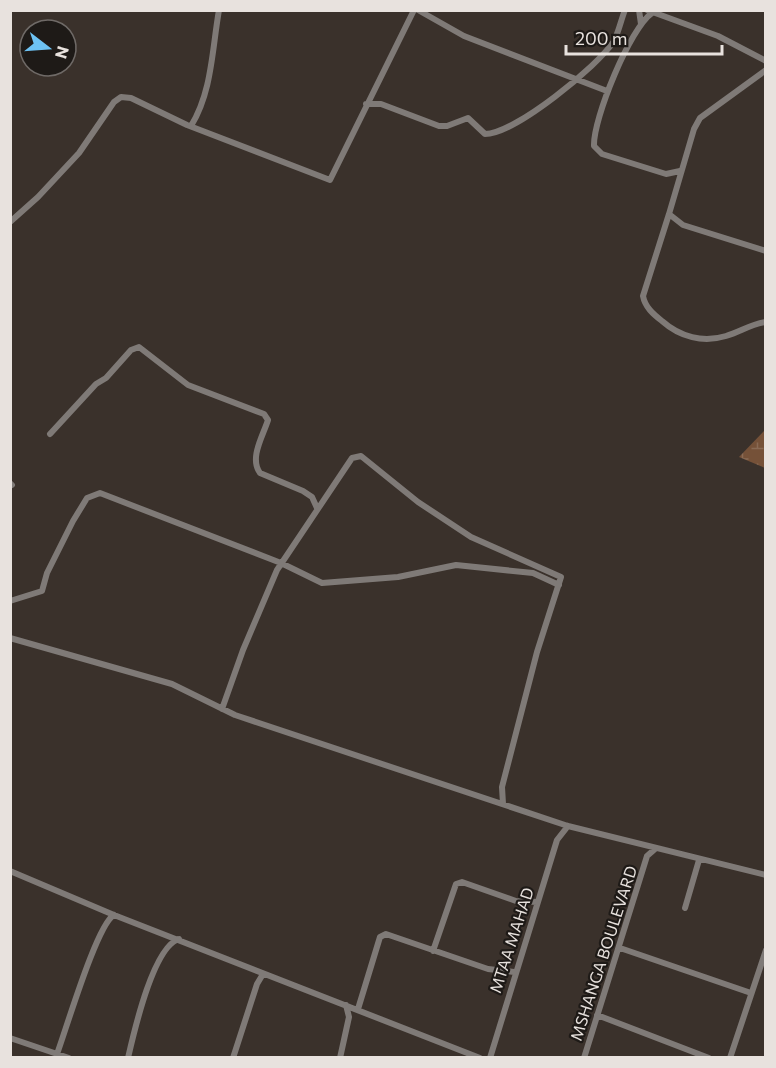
<svg xmlns="http://www.w3.org/2000/svg" width="776" height="1068" font-family="Commissioner,sans-serif">
<defs>
<pattern id="wetland-marsh" width="20" height="14" patternUnits="userSpaceOnUse" patternTransform="scale(1.5)"><rect width="20" height="14" fill="#755138"/><path d="M1 5h8M5 5V1M11 12h8M15 12V8" fill="none" stroke="#896a54"/></pattern>
</defs>
<rect width="100%" height="100%" fill="#3a312b"/>
<path fill="url(#wetland-marsh)" d="M765,430V468L739,457Z"/>
<g fill="none" stroke-linecap="round" stroke-linejoin="round">
<path stroke="#7f7a77" stroke-width="6" d="M418,10L464,36L607,91
M639,10L641,24
M647,10L718,36L766,61
M652,13C630,28 593,119 594,146L602,154L666,174L680,171
M766,70L700,118L694,129L669,214L683,225L766,251
M366,104H381L439,126H447L468,118L485,134C515,134 598,66 614,41C619,31 621,20 625,10
M191,126C212,92 212,50 219,10
M669,214L643,296C645,307 653,314 662,321C680,337 703,343 726,336C740,332 751,324 766,322
M10,222L38,197L79,153L114,102L121,97L131,98L187,125L330,180L414,10
M50,434L96,384L106,378L131,350L139,347L188,385L264,414L268,420C263,436 249,458 260,473L303,491L312,497L317,508
M10,483L12,485
M10,601L42,591L47,573L73,521L87,498L100,493L281,563L322,583L398,577L456,565L533,573L559,585
M10,638L172,684L235,715L568,826L766,875
M222,709L243,650L277,570L352,458L361,456L418,502L471,537L561,577L537,652L502,787L503,804
M10,871L114,915L480,1058
M685,908L699,860
M620,948L751,993
M433,951L456,884L462,882L516,901L537,902
M358,1009L380,937L386,934L488,969L514,972
M597,1015L709,1058
M10,1038L69,1058
M57,1054C66,1030 97,924 114,915
M128,1058C134,1032 153,947 179,939
M233,1058L257,984L263,974
M340,1058L349,1017L346,1005
M490,1058L557,840L568,826
M584,1058L647,856L655,849
M730,1058L766,950"/>
</g>
<g text-anchor="middle" dominant-baseline="central" stroke-width="4.5" stroke-linejoin="round" paint-order="stroke">
<g font-size="16" fill="#e8e2de" stroke="#1e1a17">
<text transform="translate(511 940) rotate(-72)">MTAA MAHAD</text>
<text transform="translate(603 953) rotate(-72)">MSHANGA BOULEVARD</text>
</g>
</g>
<rect width="776" height="1068" fill="none" stroke="#e8e2de" stroke-width="24"/>
<g transform="translate(48 48) rotate(107)"><circle r="28" fill="#1e1a17" stroke="#6f6a67" stroke-width="1.5"/>
<path d="M0-4.5L10 22L0 15L-10 22Z" fill="#6dc2f3"/>
<text y="-9" font-size="16" font-weight="bold" text-anchor="middle" fill="#e8e2de">N</text>
</g>
<path d="M566 45v9h156v-9" fill="none" stroke="#e8e2de" stroke-width="3"/>
<text x="575" y="45" font-size="18" fill="#e8e2de" stroke="#1e1a17" stroke-width="4.5" paint-order="stroke">200 m</text>
</svg>
